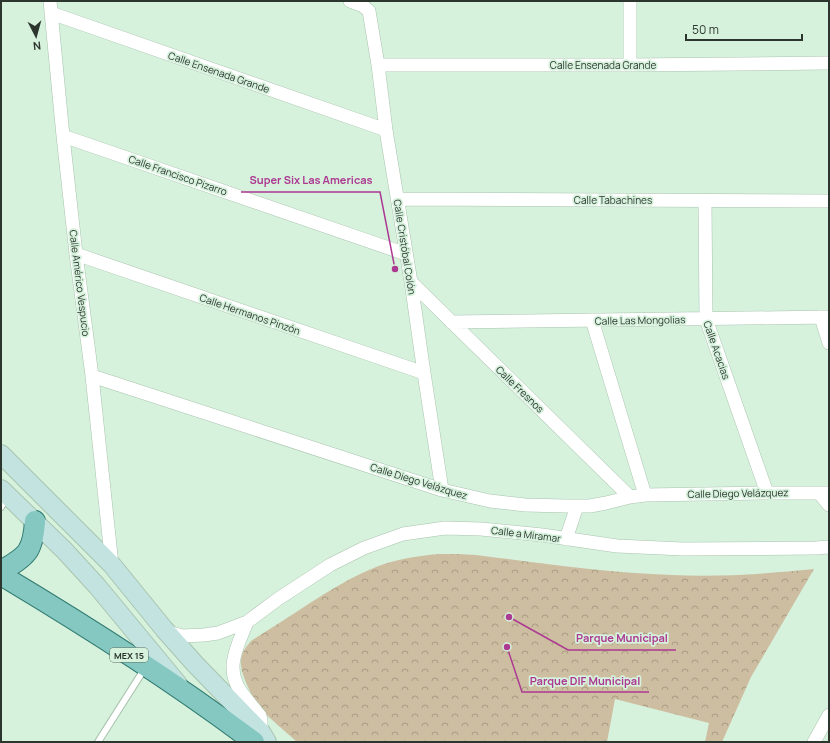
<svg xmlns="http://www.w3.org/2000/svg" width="830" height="743" font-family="Manrope,sans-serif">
<defs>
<pattern id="park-crowns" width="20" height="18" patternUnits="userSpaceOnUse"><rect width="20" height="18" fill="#cebea1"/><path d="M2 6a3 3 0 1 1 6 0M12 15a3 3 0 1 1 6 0" fill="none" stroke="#a79b84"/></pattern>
</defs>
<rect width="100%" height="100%" fill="#d6f1dc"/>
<path fill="url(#park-crowns)" d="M440,554H458L476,555C541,563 606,573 672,575C719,577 767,574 814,569L751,677L722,742H705L709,723L615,699L607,742H297C284,730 270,719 258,706C253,700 251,693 248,687C240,668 236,657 251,641C271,628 291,616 310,603C329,591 348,579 369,570C391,560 415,556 440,554Z"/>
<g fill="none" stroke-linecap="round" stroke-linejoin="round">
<defs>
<path id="lane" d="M1,507L7,496
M98,742L145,668"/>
<path id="street" d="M50,1L63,136L76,254L92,376L112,565
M350,1L363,6L369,11L378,65L386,130L411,282L424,373L442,490
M630,1V65
M51,13L386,130
M378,65H630L829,63
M63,136L406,254
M398,199L829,201
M705,201L706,319L767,493
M76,254L424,373
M411,282L630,497
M821,317L829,343
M592,320L645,495
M451,322L829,317
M92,376L442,490L490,501L525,505L565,506H590L606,503L630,497L645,495L767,493H829
M819,493L829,505
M566,539L577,506
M247,622C238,646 224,667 241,692C247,700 254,708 260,716L261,720V732
M166,630L172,633L182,636L204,635L218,633L247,622L278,599L330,565L364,548L403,534L445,528L481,529L542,535L617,546L683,549L816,548L829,547
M814,742L829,715"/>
<path id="secondary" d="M1,454L112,565L164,629L195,664L261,732L267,742
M1,489L64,550L97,586L178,684"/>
<path id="primary" d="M1,571C27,556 33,552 35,521
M1,575C88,627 173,681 254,742"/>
</defs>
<use href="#lane" stroke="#aac4af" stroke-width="8"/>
<use href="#street" stroke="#aac4af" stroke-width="14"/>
<use href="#secondary" stroke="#aac4af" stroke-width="20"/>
<use href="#primary" stroke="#317c72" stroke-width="22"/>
<use href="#lane" stroke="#fff" stroke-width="6"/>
<use href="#street" stroke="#fff" stroke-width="13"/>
<use href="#secondary" stroke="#c2e3e0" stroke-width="18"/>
<use href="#primary" stroke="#85c7c1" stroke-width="20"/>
</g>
<g text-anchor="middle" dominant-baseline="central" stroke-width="3.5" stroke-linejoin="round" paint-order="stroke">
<rect fill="#d6f1dc" stroke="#5f6e62" stroke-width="1" x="110" y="648" width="38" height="14" rx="3"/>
<g font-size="9" font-weight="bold" fill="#2c362e">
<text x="129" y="655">MEX 15</text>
</g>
<g font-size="10" fill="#2c362e" stroke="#d6f1dc">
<text x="603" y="65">Calle Ensenada Grande</text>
<text transform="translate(219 72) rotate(19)">Calle Ensenada Grande</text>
<text transform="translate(178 175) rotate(19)">Calle Francisco Pizarro</text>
<text x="613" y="200">Calle Tabachines</text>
<text transform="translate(405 247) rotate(81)">Calle Cristóbal Colón</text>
<text transform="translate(80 283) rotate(83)">Calle Américo Vespucio</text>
<text transform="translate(250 314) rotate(19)">Calle Hermanos Pinzón</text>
<text transform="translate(640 320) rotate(-1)">Calle Las Mongolias</text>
<text transform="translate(717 350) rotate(71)">Calle Acacias</text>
<text transform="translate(520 389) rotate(44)">Calle Fresnos</text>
<text transform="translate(419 481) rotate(17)">Calle Diego Velázquez</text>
<text transform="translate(738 493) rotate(-1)">Calle Diego Velázquez</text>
<text transform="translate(526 534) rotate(7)">Calle a Miramar</text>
</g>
</g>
<path fill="none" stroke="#ac3992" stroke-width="1.5" d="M395 269L380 192H241M509 617L568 650H676M507 647L522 692H649"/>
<g fill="#ac3992" stroke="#d6f1dc" stroke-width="1.5">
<circle cx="395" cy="269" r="4"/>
<circle cx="509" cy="617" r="4"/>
<circle cx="507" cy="647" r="4"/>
</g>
<g font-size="11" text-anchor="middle" font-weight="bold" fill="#ac3992" stroke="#d6f1dc" stroke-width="3.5" stroke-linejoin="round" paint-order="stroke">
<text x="311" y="184">Super Six Las Americas</text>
<text x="622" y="642">Parque Municipal</text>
<text x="585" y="685">Parque DIF Municipal</text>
</g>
<rect width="830" height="743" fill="none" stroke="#2c362e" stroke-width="4"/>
<g transform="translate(36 36) rotate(174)" stroke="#d6f1dc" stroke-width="3" paint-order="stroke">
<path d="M0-3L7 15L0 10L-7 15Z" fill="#2c362e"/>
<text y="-6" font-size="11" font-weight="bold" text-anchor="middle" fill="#2c362e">N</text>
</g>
<path d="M686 34v6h116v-6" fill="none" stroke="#2c362e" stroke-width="2"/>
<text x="692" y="34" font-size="12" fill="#2c362e" stroke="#d6f1dc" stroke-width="3" paint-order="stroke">50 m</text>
</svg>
